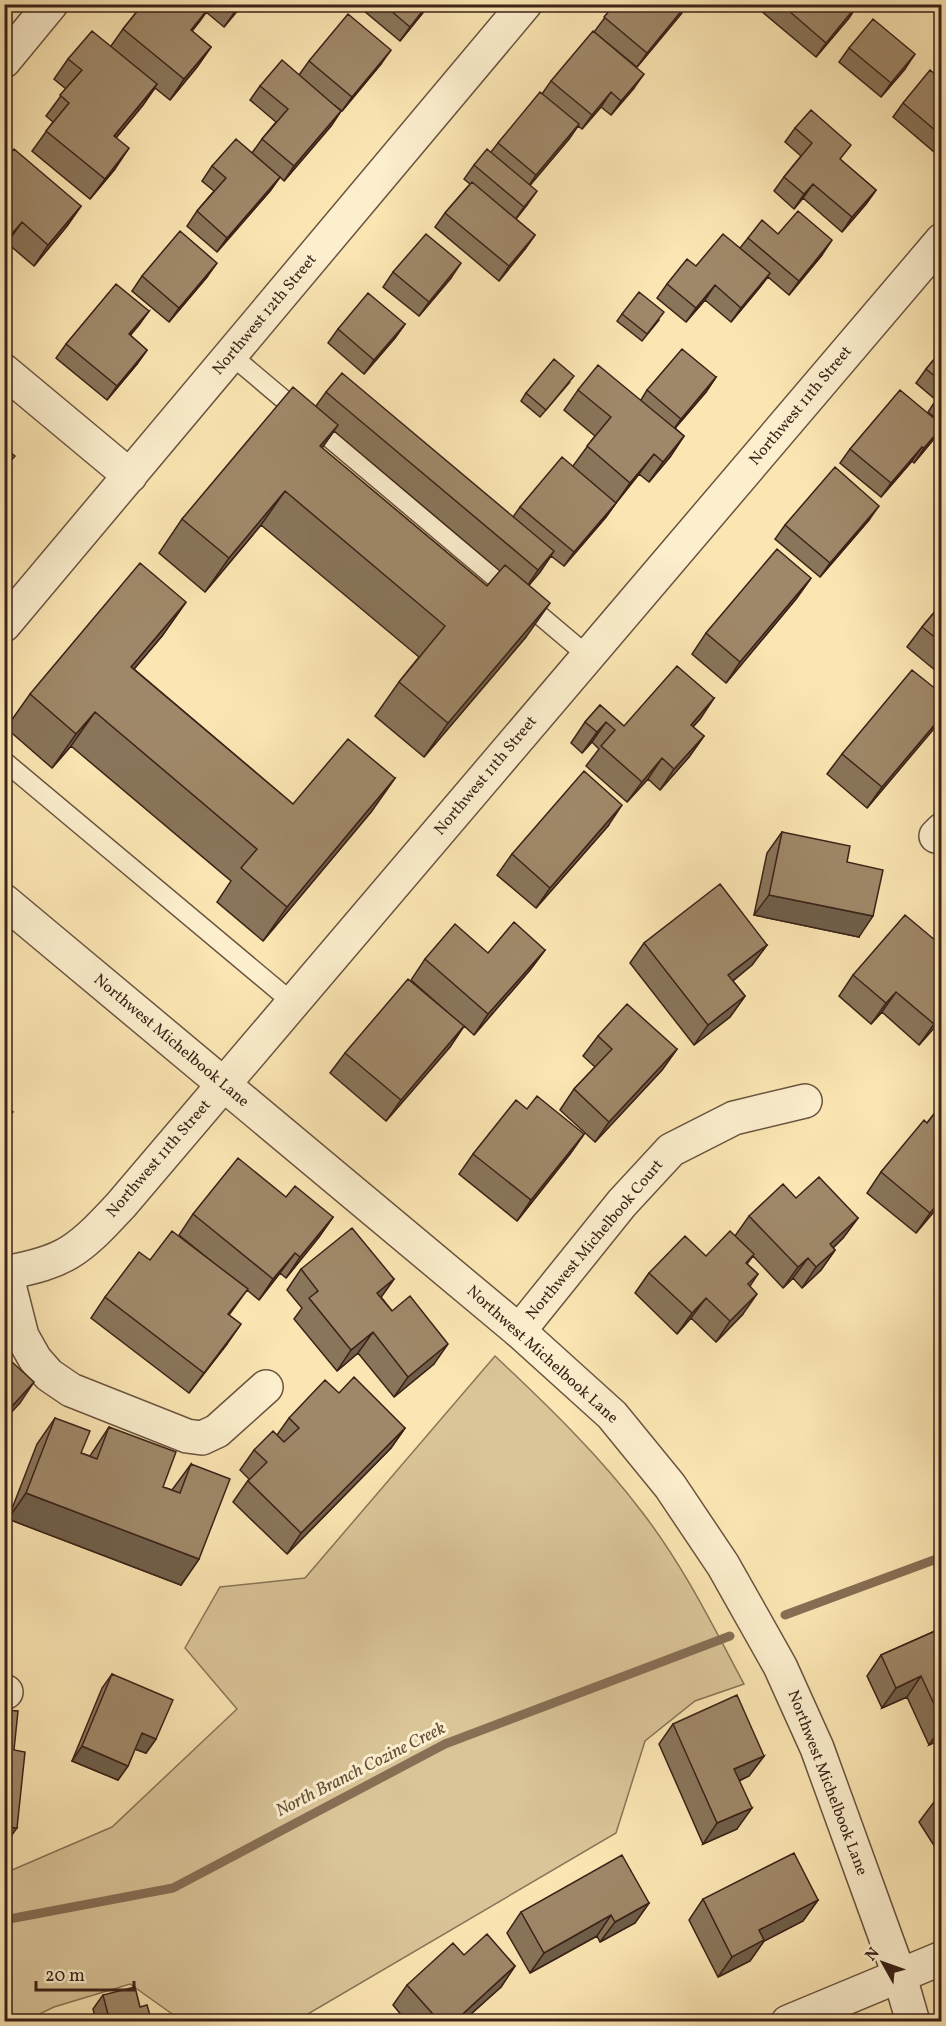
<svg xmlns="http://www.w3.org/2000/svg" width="946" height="2026" font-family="Vollkorn,serif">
<rect width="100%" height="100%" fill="#fbe6b3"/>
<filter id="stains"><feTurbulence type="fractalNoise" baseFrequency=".00333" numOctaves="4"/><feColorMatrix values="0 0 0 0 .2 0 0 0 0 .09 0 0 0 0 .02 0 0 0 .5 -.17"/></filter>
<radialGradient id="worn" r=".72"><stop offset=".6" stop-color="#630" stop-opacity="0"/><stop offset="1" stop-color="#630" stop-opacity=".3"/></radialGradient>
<path fill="#dac599" stroke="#8a7458" stroke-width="1.5" d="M495,1356C547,1405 599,1455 642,1512C683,1565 713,1626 744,1684L695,1701L645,1741L616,1833L296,2021H182L130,1984L54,2007L25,2021L5,2022V1873L112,1827L237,1709L185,1648L220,1587L305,1578Z"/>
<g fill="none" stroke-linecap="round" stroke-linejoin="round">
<path stroke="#876f55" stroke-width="9" d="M785,1615L942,1557
M4,1920L173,1888L445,1744L730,1636"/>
<defs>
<path id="service" d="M231,355L588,656
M4,761L293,1003"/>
<path id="minor" d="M4,61L51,4
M4,371L130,476
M4,625L525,4
M936,836L942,830
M4,1273C67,1262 79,1250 121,1205L942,240
M6,1273L22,1336L35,1359L49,1375L71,1390L187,1436L202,1438L217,1431L266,1387
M519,1331L622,1203L671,1150L734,1118L805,1101
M4,1692H6
M788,2022L942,1958"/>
<path id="tertiary" d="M4,901L519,1331L612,1415L670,1486L723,1565L780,1666L817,1748L900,1977L913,2022"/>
</defs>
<use href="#service" stroke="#6b533f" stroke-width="21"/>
<use href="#minor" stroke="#6b533f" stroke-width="36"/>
<use href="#tertiary" stroke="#6b533f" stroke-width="36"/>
<use href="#service" stroke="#fcefce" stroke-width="18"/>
<use href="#minor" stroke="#fcefce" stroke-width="33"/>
<use href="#tertiary" stroke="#fcefce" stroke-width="33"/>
</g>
<path fill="#89755a" stroke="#3b2218" stroke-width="1.5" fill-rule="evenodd" d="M143,4H243L224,27L206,12L192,31L211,47L197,67L170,100L155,88L143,105L116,138L115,169L90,199L32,151L53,122L46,116L66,89L54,79L68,59L111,46L123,29Z
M367,4H430L400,41L363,10Z
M615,4H688L681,14L637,67L594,32Z
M755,4H858L849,18L816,57L754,5Z
M849,48L905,69L881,97L839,62Z
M309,61L381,64L342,111L334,105L341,111L331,126L284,181L280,177L270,191L217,252L187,226L197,211L214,191L202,181L212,166L252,153L262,139L276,122L250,100L260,86L299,75Z
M942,80V156L940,157L893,117L903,103Z
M551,81L634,88L611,115L601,107L582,129L578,126L569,139L530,185L527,205L516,219L535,235L525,249L499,281L435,227L445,213L470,184L464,179L474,165L491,152L498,143L542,94Z
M795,128L841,160L876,190L866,204L842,232L803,198L794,209L774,191L784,177L801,156L785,142Z
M4,160L81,206L67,226L34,266L7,243L4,246Z
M778,234L822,255L789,295L768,277L760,287L731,322L705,300L686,322L657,298L667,284L696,266L740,248L748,238Z
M393,272L451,278L419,316L383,287Z
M142,276L207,277L169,322L132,291Z
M149,311L130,335L147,350L137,364L107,400L56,358L66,344Z
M622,314L659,320L642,341L617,321Z
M405,324L395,338L364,374L328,343L338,329Z
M942,350V423L928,412L936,400L916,383L926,369Z
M716,377L706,392L675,428L684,436L670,457L649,482L639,474L616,503L606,517L564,566L551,556L540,572L529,585L526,637L424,757L375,716L399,682L419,657L261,525L205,592L159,553L182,519L316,406L326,392L513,517L520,507L573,466L595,436L564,410L578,390L641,400L647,390ZM334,431L500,571L487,586L322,448Z
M569,383L540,417L521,401L526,393Z
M933,440L914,463L912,461L881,497L840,463L850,449Z
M869,520L820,577L775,539L785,525Z
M811,578L796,599L726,683L692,654L706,633Z
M186,602L162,636L134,669L293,804L395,778L371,812L263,941L217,902L231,881L71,746L52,768L6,728L30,694Z
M942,603V676L907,647L922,627Z
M942,694V718L867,808L827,774L842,754Z
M714,698L700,719L693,727L704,736L689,757L660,790L648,779L627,802L586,766L599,749L592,742L582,753L571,743L585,722L600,705L624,726Z
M608,826L536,908L497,875L512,854Z
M782,832L847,862L859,937L754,915L767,853Z
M644,943L767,945L752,965L733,981L745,996L730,1017L694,1045L630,963Z
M942,946V1019L919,1045L882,1012L871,1024L839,996L853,975Z
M545,950L530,970L474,1035L464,1026L450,1047L386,1121L330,1073L345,1053L446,1011L411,980L425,959L488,953Z
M598,1036L677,1049L662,1070L595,1142L560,1110L574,1089L595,1067L583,1056Z
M941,1105L942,1202L916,1233L867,1193L881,1172L927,1123Z
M527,1109L584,1134L570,1154L517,1221L459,1174L473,1154Z
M286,1197L333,1217L319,1237L286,1278L280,1273L259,1300L247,1290L229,1315L227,1344L189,1393L91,1318L105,1297L150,1260L211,1261L179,1235L193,1214Z
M796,1198L858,1218L843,1238L833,1248L835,1250L821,1270L802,1288L793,1278L783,1288L753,1256L747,1264L758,1274L750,1286L743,1314L716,1342L691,1318L677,1334L635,1293L649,1273L706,1256L735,1236L749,1216Z
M301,1269L394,1279L381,1297L434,1364L394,1397L358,1353L337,1371L294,1319L302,1308L287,1290Z
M339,1393L405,1428L391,1448L287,1554L233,1502L249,1479L240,1470L254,1450L277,1435L289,1418Z
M55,1418L81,1453L90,1456L109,1427L163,1487L172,1490L191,1464L199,1559L181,1585L8,1519L37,1444Z
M942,1628V1739L929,1745L907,1697L882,1708L867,1676L881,1655Z
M112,1674L156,1739L146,1753L135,1749L128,1766L118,1780L72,1761L102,1688Z
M673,1724L764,1756L749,1776L739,1781L737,1829L703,1844L659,1744Z
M942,1797V1858L919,1822L934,1802Z
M703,1899L818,1900L803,1921L764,1941L750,1961L718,1977L689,1920Z
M649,1903L635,1923L600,1942L597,1936L530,1973L507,1933L521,1912Z
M464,1955L515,1966L501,1987L462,2022H407L393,2005L407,1985Z
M103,1995L152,2022H96L93,2009Z"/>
<path fill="#6f5f4a" stroke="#3b2218" stroke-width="1.5" d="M212,4L200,21L176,51L191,30Z
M241,4H243L224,27L234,13Z
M428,4H430L400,41L410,27Z
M687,4L681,14L637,67L647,53Z
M858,4L849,18L816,57L826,43Z
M211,47L197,67L170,100L184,79Z
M391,50L381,64L342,111L352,97Z
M915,54L905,69L881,97L891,83Z
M644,74L634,88L611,115L621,101Z
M157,84L143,105L100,157L114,136Z
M611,92L601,107L582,129L592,115Z
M341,111L331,126L284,181L294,166Z
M579,124L569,139L526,190L536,175Z
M129,148L115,169L90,199L105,179Z
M280,177L270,191L217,252L227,238Z
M813,184L803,198L794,209L804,194Z
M876,190L866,204L842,232L852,217Z
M537,191L527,205L514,221L524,207Z
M81,206L67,226L34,266L48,245Z
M22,222L7,243L4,246V243Z
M535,235L525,249L499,281L509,266Z
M832,240L822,255L789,295L799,281Z
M217,263L207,277L169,322L179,308Z
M461,263L451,278L419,316L429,302Z
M770,273L760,287L731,322L741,308Z
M715,285L705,300L686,322L696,308Z
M149,311L139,325L119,349L129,334Z
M405,324L395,338L364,374L374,360Z
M147,350L137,364L107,400L117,386Z
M716,377L706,392L671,433L681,419Z
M338,425L314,459L320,446Z
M942,427L933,440L914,463L924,448Z
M684,436L670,457L649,482L663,462Z
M922,447L912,461L881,497L891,483Z
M654,454L639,474L616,503L630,483Z
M285,491L261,525L205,592L229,558Z
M616,503L606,517L564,566L574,552Z
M879,506L869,520L820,577L830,563Z
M554,551L540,572L524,591L538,570Z
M811,578L796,599L726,683L740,662Z
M186,602L162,636L107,701L131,667Z
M550,603L526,637L424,757L448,723Z
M714,698L700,719L676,745L691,725Z
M95,712L71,746L52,768L76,734Z
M942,716V718L938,724L867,808L882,787Z
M606,722L592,742L582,753L597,732Z
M704,736L689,757L660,790L674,769Z
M662,758L648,779L627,802L642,782Z
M395,778L371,812L263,941L287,907Z
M622,805L608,826L536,908L550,888Z
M769,895L873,916L859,937L754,915Z
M767,945L752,965L714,996L728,975Z
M545,950L530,970L474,1035L488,1014Z
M896,992L882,1012L871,1024L886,1003Z
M745,996L730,1017L694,1045L708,1025Z
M942,1015V1019L919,1045L934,1024Z
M464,1026L450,1047L386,1121L401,1100Z
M677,1049L662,1070L595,1142L609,1122Z
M584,1134L570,1154L517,1221L531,1200Z
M942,1199V1202L916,1233L930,1213Z
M333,1217L319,1237L286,1278L300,1257Z
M858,1218L843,1238L815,1265L830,1244Z
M835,1250L821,1270L802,1288L816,1267Z
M295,1253L280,1273L259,1300L273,1279Z
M808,1258L793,1278L783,1288L798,1267Z
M394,1279L379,1300L377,1293Z
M757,1294L743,1314L716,1342L730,1321Z
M706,1298L691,1318L677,1334L692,1313Z
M241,1324L227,1344L189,1393L204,1373Z
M373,1332L358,1353L337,1371L351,1350Z
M448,1344L434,1364L394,1397L408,1377Z
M34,1382L20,1403L4,1420V1415Z
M405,1428L391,1448L287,1554L301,1533Z
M26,1493L199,1559L181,1585L8,1519Z
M921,1676L907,1697L882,1708L896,1688Z
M942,1726V1739L929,1745Z
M142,1733L156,1739L146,1753L132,1748Z
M82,1746L128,1766L118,1780L72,1761Z
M764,1756L749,1776L720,1789L734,1769Z
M752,1808L737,1829L703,1844L717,1823Z
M4,1827L17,1828L4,1846Z
M818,1900L803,1921L764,1941L750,1961L718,1977L732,1957L759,1930Z
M649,1903L635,1923L600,1942L615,1922Z
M611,1915L597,1936L530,1973L544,1953Z
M515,1966L501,1987L462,2022H454Z"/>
<path fill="#9f8869" stroke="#3b2218" stroke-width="1.5" d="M143,4H212L191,30L211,47L184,79L123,29Z
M224,4H241L234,13Z
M383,4H428L410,27Z
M615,4H687L647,53L604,17Z
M781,4H858L826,43Z
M348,14L391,50L352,97L309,61Z
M873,19L915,54L891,83L849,48Z
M92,31L157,84L114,136L129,148L105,179L46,131L69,103L60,95L82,70L68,59Z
M593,31L644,74L621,101L611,92L592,115L551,81Z
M282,60L341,111L294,166L262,139L288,109L260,86Z
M930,70L942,80V136L903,103Z
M540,92L579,124L536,175L498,143Z
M811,110L851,145L840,159L876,190L852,217L813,184L804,194L784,177L812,143L795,128Z
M236,139L280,177L227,238L197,211L226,178L212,166Z
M14,149L81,206L48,245L22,222L4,243V160Z
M487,149L537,191L524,207L474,165Z
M472,182L535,235L509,266L445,213Z
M798,211L832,240L799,281L748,238L762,220L778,234Z
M180,231L217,263L179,308L142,276Z
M426,234L461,263L429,302L393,272Z
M723,234L770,273L741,308L715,285L696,308L667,284L687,259L696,266Z
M116,284L149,311L129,334L147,350L117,386L66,344Z
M639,292L664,312L647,334L622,314Z
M368,293L405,324L374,360L338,329Z
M682,349L716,377L681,419L647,390Z
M942,350V382L926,369Z
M554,359L574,376L546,410L526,393Z
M598,365L684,436L663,462L654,454L630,483L587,446L611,417L578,390Z
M342,373L554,551L538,570L326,392Z
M293,387L338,425L320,446L487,586L505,565L550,603L448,723L399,682L445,626L285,491L229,558L182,519Z
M900,390L942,425V427L924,448L922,447L891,483L850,449Z
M4,447L15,456L4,468Z
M562,457L616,503L574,552L520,507Z
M835,467L879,506L830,563L785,525Z
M777,549L811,578L740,662L706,633Z
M140,563L186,602L131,667L293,804L348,739L395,778L287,907L241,868L257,849L95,712L76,734L30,694Z
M942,603V643L922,627Z
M677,666L714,698L691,725L704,736L674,769L662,758L642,782L601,746L615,730L606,722L597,732L585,722L600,705L624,726Z
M912,670L942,694V716L882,787L842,754Z
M584,771L622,805L550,888L512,854Z
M782,832L850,846L847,862L883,870L873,916L769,895Z
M720,884L767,945L728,975L745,996L708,1025L644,943Z
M905,915L942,946V1015L934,1024L896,992L886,1003L853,975Z
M514,922L545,950L488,1014L425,959L455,924L488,953Z
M408,979L464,1026L401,1100L345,1053Z
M627,1004L677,1049L609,1122L574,1089L612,1049L598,1036Z
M537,1096L584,1134L531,1200L473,1154L516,1100L527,1109Z
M4,1105L13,1112L4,1124Z
M941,1105L942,1199L930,1213L881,1172L924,1120L927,1123Z
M238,1158L286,1197L295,1186L333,1217L300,1257L295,1253L273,1279L193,1214Z
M819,1177L858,1218L830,1244L835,1250L816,1267L808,1258L798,1267L749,1216L783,1184L796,1198Z
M352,1228L394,1279L377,1293L392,1311L410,1296L448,1344L408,1377L373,1332L351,1350L309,1298L318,1291L301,1269Z
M172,1231L248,1289L228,1314L241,1324L204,1373L105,1297L139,1252L150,1260Z
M730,1231L754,1254L746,1263L758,1274L748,1284L757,1294L730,1321L706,1298L692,1313L649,1273L685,1236L706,1256Z
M12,1362L34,1382L4,1415V1371Z
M354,1377L405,1428L301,1533L248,1481L267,1462L254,1450L273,1431L284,1442L299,1428L289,1418L325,1380L339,1393Z
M55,1418L90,1431L81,1453L97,1459L109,1427L176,1452L163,1487L180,1493L191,1464L230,1479L199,1559L26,1493Z
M942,1628V1721L921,1676L896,1688L881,1655Z
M112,1674L173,1700L156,1739L142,1733L128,1766L82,1746Z
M737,1695L764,1756L734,1769L752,1808L717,1823L673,1724Z
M4,1710L18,1711L14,1750L25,1752L17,1828L4,1827Z
M942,1797V1814L934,1802Z
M794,1853L818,1900L759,1930L764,1940L732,1957L703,1899Z
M622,1855L649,1903L615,1922L611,1915L544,1953L521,1912Z
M487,1934L515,1966L454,2022H440L407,1985L453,1943L464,1955Z
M135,1987L140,2007L147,2005L152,2022H110L103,1995Z"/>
<g text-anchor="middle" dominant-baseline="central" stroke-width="6" stroke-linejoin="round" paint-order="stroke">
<g font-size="16" fill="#3b2218" stroke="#fcefce">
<text transform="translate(265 315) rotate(-50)">Northwest 12th Street</text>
<text transform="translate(801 406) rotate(-50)">Northwest 11th Street</text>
<text transform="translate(486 776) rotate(-50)">Northwest 11th Street</text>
<text transform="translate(171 1041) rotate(40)">Northwest Michelbook Lane</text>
<text transform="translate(159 1159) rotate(-49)">Northwest 11th Street</text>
<text transform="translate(595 1240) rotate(-50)">Northwest Michelbook Court</text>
<text transform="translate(542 1355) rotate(42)">Northwest Michelbook Lane</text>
<text transform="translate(827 1783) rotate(69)">Northwest Michelbook Lane</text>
</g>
<g font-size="18" font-style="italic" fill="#674f3c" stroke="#fcefce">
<text transform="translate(361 1770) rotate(-27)">North Branch Cozine Creek</text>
</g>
</g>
<rect width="946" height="2026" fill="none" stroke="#fbe6b3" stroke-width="24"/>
<rect x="6" y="6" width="934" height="2014" fill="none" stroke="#3b2218" stroke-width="3"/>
<rect x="12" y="12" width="922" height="2002" fill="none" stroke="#3b2218" stroke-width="1.5"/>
<g transform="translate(883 1963) rotate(310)" stroke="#fcefce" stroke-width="4.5" paint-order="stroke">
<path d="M0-4.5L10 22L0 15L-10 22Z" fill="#3b2218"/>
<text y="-9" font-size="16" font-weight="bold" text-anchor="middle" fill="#3b2218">N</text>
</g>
<path d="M36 1981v9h98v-9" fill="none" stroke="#3b2218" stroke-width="3"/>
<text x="45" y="1981" font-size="18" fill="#3b2218" stroke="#fcefce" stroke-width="4.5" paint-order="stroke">20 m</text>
<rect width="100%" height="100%" filter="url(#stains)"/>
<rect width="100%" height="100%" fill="url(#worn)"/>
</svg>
